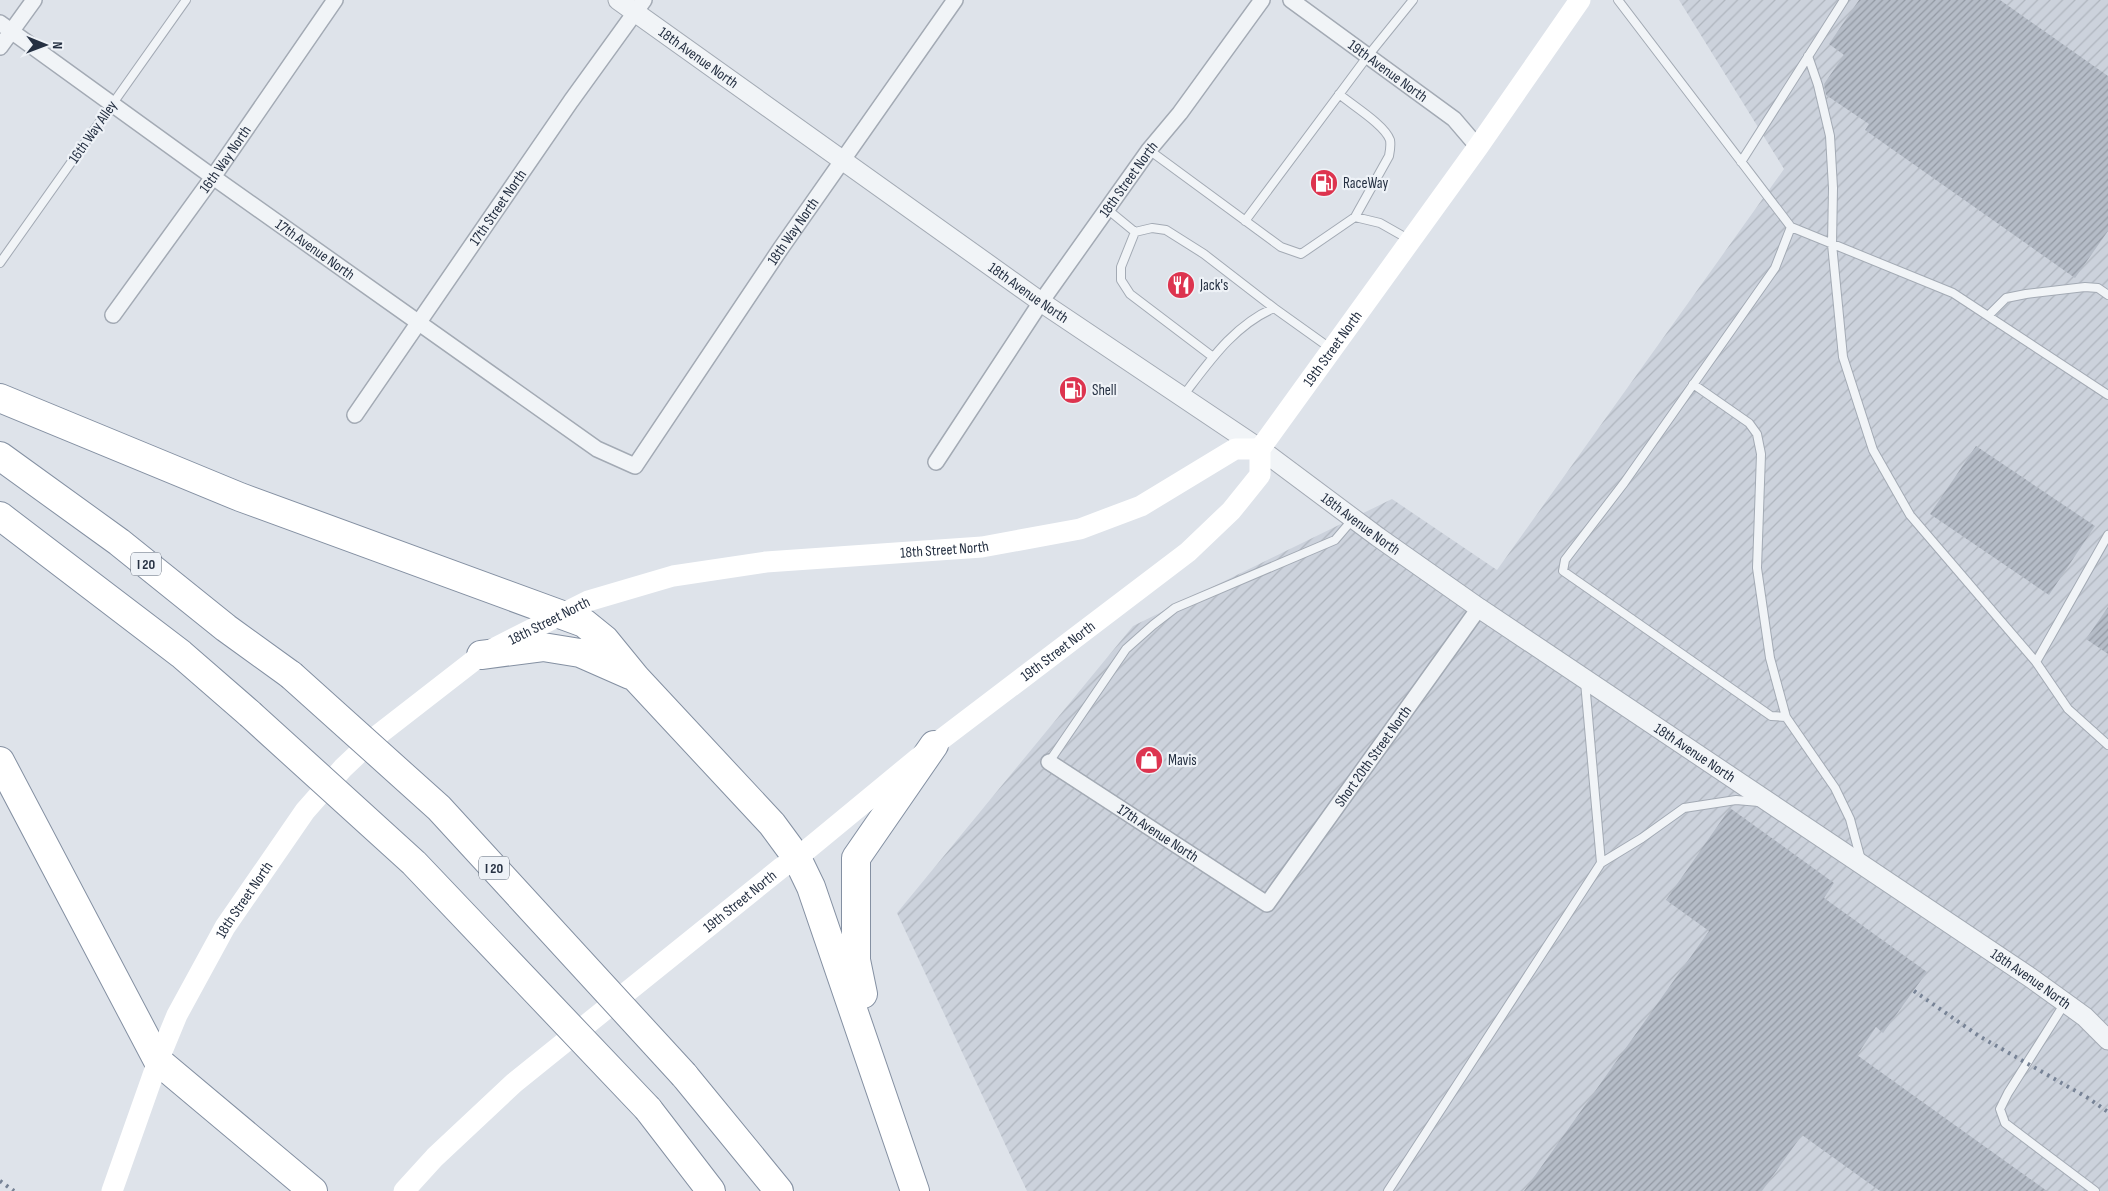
<svg xmlns="http://www.w3.org/2000/svg" width="2108" height="1191" font-family="'Sofia Sans Condensed',sans-serif">
<defs>
<pattern id="industrial-furrows" width="10" height="10" patternUnits="userSpaceOnUse" patternTransform="scale(1.25)"><rect width="10" height="10" fill="#ccd2dc"/><path d="M-1 1l2-2M0 10L10 0M9 11l2-2" fill="none" stroke="#afb5be"/></pattern>
<pattern id="building-hatch" width="6" height="6" patternUnits="userSpaceOnUse" patternTransform="scale(1.25)"><rect width="6" height="6" fill="#b5bcc7"/><path d="M-1 1l2-2M0 6l6-6M5 7l2-2" fill="none" stroke="#9399a3"/></pattern>
</defs>
<rect width="100%" height="100%" fill="#dee3ea"/>
<path fill="url(#industrial-furrows)" d="M1679,0H2108V1191H1027L897,913L1133,626L1392,499L1497,570L1784,169Z"/>
<path fill="url(#building-hatch)" d="M1859,0H2000L2108,76V231L2075,278L1865,130L1869,124L1826,95L1824,84L1844,55L1829,44Z
M1976,446L2095,526L2049,595L1930,514Z
M2108,607V654L2086,639Z
M1730,808L1834,883L1824,898L1927,972L1883,1033L1876,1027L1857,1055L2047,1191H1880L1802,1135L1762,1191H1524L1709,931L1666,900Z"/>
<g fill="none" stroke-linecap="round" stroke-linejoin="round">
<defs>
<path id="service" d="M1618,0L1791,227L1953,293L2108,395
M1808,56L1818,85L1830,136L1833,188L1832,244L1843,357L1873,450L1910,515L2036,662L2108,535
M1339,94C1352,105 1385,125 1390,140C1391,146 1390,151 1389,156L1355,217
M1149,150L1281,247L1301,254L1355,217L1380,223L1410,240
M1741,162L1844,0
M1107,209L1135,232
M1245,221L1367,57L1413,0
M0,263L186,0
M1988,316L2006,298L2026,294L2085,287L2098,288L2108,295
M1213,357L1130,294L1121,280V267L1135,232L1152,228L1166,230L1204,254L1274,308
M1693,384L1749,423L1757,434L1761,454L1757,568L1770,658L1786,717L1835,788L1850,819L1861,860
M1183,396C1209,362 1234,325 1274,308L1330,348
M2036,662L2068,709L2108,745
M1786,717L1771,716L1563,571L1565,560L1624,483L1775,268L1791,227
M1049,762L1126,649L1153,625L1175,608L1335,540L1353,519
M1601,863L1642,838L1684,808L1736,800L1759,802
M2065,1003L2008,1093L2000,1109L2005,1123L2095,1191
M1388,1191L1601,863L1585,682"/>
<g id="minor">
<path id="s1" d="M1291,0L1454,119L1478,147"/>
<path id="s2" d="M0,23L213,177L597,449L635,466L781,248L955,0"/>
<path d="M0,47L34,0"/>
<path id="s3" d="M113,315L213,177L335,0"/>
<path id="s4" d="M355,415L571,101L644,0"/>
<path id="s5" d="M936,462L1041,302L1149,150L1180,113L1262,0"/>
<path id="s6" d="M1049,762L1267,904L1479,608"/>
</g>
<g id="tertiary">
<path id="s7" d="M618,0L1041,302L1260,449L1378,537L1479,608L2031,978L2085,1017L2108,1040"/>
</g>
<path id="motorway" d="M0,398L240,497L584,623L605,640L636,678L772,824L797,858L811,887L915,1191
M0,456L119,542L226,628L291,675
M0,516L181,654L250,714
M481,655L543,647L580,653L630,675
M0,761L158,1061L313,1191
M863,994L856,960V858L934,745
M684,1075L779,1191
M648,1109L711,1191"/>
</defs>
<use href="#service" stroke="#a3aab4" stroke-width="10"/>
<use href="#minor" stroke="#a3aab4" stroke-width="18"/>
<use href="#tertiary" stroke="#a3aab4" stroke-width="21"/>
<use href="#motorway" stroke="#8490a2" stroke-width="30"/>
<use href="#service" stroke="#f1f4f7" stroke-width="8"/>
<use href="#minor" stroke="#f1f4f7" stroke-width="15"/>
<use href="#tertiary" stroke="#f1f4f7" stroke-width="19"/>
<g stroke="#fff" stroke-width="21">
<path id="s8" d="M112,1191L158,1061L177,1015L225,927L305,811L343,768L378,735L481,655L588,601L673,576L766,562L982,547L1080,529L1141,506L1235,449H1260"/>
<path id="s9" d="M404,1191L435,1157L514,1083L781,868L797,858L934,745L1188,552L1231,511L1260,475V449L1478,147L1580,0"/>
</g>
<use href="#motorway" stroke="#fff" stroke-width="28"/>
<path stroke="#768295" stroke-width="4" stroke-dasharray="2.5 5" stroke-linecap="butt" d="M1914,991L1979,1036L2088,1098L2108,1112
M0,1181L14,1191"/>
<defs>
<path id="motorway-bridge" d="M291,675L439,808L684,1075
M250,714L414,863L648,1109"/>
</defs>
<use href="#motorway-bridge" stroke="#8490a2" stroke-width="30" stroke-linecap="butt"/>
<use href="#motorway-bridge" stroke="#fff" stroke-width="28"/>
</g>
<defs>
<symbol id="fuel-disc" viewBox="-11 -11 22 22"><circle r="9.5" fill="#dd344f" stroke="#eef2f7"/><path d="M-5.5-6h7V0h2V4h1.3V-2.5L3-4.5l.8-.8L6-3V5H2.5V1h-1V6h-7ZM-4.2-4.7v3.2H.2V-4.7Z" fill="#fff"/></symbol>
<symbol id="restaurant-disc" viewBox="-11 -11 22 22"><circle r="9.5" fill="#dd344f" stroke="#eef2f7"/><path d="M-5-6h1v4h1v-4h1v4h1v-4h1v5L-1.5 .5V6h-2V.5L-5-1ZM5-6V6H3V1.5H1.5Q1.5-4 5-6Z" fill="#fff"/></symbol>
<symbol id="shop-disc" viewBox="-11 -11 22 22"><circle r="9.5" fill="#dd344f" stroke="#eef2f7"/><path d="M-5-2.5h2.3a2.7 3.5 0 0 1 5.4 0H5L5.5 6h-11ZM-1.5-2.5h3a1.5 2.3 0 0 0-3 0Z" fill="#fff"/></symbol>
</defs>
<g fill-rule="evenodd">
<use href="#fuel-disc" x="1308" y="167" width="32" height="32"/>
<use href="#restaurant-disc" x="1165" y="269" width="32" height="32"/>
<use href="#fuel-disc" x="1057" y="374" width="32" height="32"/>
<use href="#shop-disc" x="1133" y="744" width="32" height="32"/>
</g>
<g text-anchor="middle" dominant-baseline="central" stroke-width="4.5" stroke-linejoin="round" paint-order="stroke">
<g fill="#eef2f7" stroke="#616a78" stroke-width="1">
<rect x="131" y="552.5" width="30" height="23" rx="4"/>
<rect x="479" y="856.5" width="30" height="23" rx="4"/>
</g>
<g font-size="14" font-weight="bold" fill="#253042">
<text x="146" y="564">I 20</text>
<text x="494" y="868">I 20</text>
</g>
<g font-size="15" fill="#253042" stroke="#eef2f7">
<text stroke="none"><textPath href="#s7" startOffset="99">18th Avenue North</textPath></text>
<text stroke="none"><textPath href="#s1" startOffset="120">19th Avenue North</textPath></text>
<text transform="translate(93 132) rotate(-55)">16th Way Alley</text>
<text stroke="none"><textPath href="#s3" startOffset="192">16th Way North</textPath></text>
<text stroke="none"><textPath href="#s5" startOffset="342">18th Street North</textPath></text>
<text stroke="none"><textPath href="#s4" startOffset="252">17th Street North</textPath></text>
<text stroke="none"><textPath href="#s2" startOffset="1058">18th Way North</textPath></text>
<text stroke="none"><textPath href="#s2" startOffset="388">17th Avenue North</textPath></text>
<text stroke="none"><textPath href="#s7" startOffset="504">18th Avenue North</textPath></text>
<text stroke="none"><textPath href="#s9" startOffset="1268">19th Street North</textPath></text>
<text stroke="none"><textPath href="#s7" startOffset="909">18th Avenue North</textPath></text>
<text stroke="none"><textPath href="#s8" startOffset="1146">18th Street North</textPath></text>
<text stroke="none"><textPath href="#s8" startOffset="741">18th Street North</textPath></text>
<text stroke="none"><textPath href="#s9" startOffset="849">19th Street North</textPath></text>
<text stroke="none"><textPath href="#s7" startOffset="1314">18th Avenue North</textPath></text>
<text stroke="none"><textPath href="#s6" startOffset="442">Short 20th Street North</textPath></text>
<text stroke="none"><textPath href="#s6" startOffset="130">17th Avenue North</textPath></text>
<text stroke="none"><textPath href="#s8" startOffset="321">18th Street North</textPath></text>
<text stroke="none"><textPath href="#s9" startOffset="444">19th Street North</textPath></text>
<text stroke="none"><textPath href="#s7" startOffset="1719">18th Avenue North</textPath></text>
</g>
<g font-size="15" fill="#253042" stroke="#eef2f7" text-anchor="start">
<text x="1343" y="183">RaceWay</text>
<text x="1200" y="285">Jack's</text>
<text x="1092" y="390">Shell</text>
<text x="1168" y="760">Mavis</text>
</g>
</g>
<g transform="translate(45 45) rotate(91)" stroke="#eef2f7" stroke-width="4" paint-order="stroke">
<path d="M0-4L9 19L0 12L-9 19Z" fill="#253042"/>
<text y="-8" font-size="14" font-weight="bold" text-anchor="middle" fill="#253042">N</text>
</g>
</svg>
